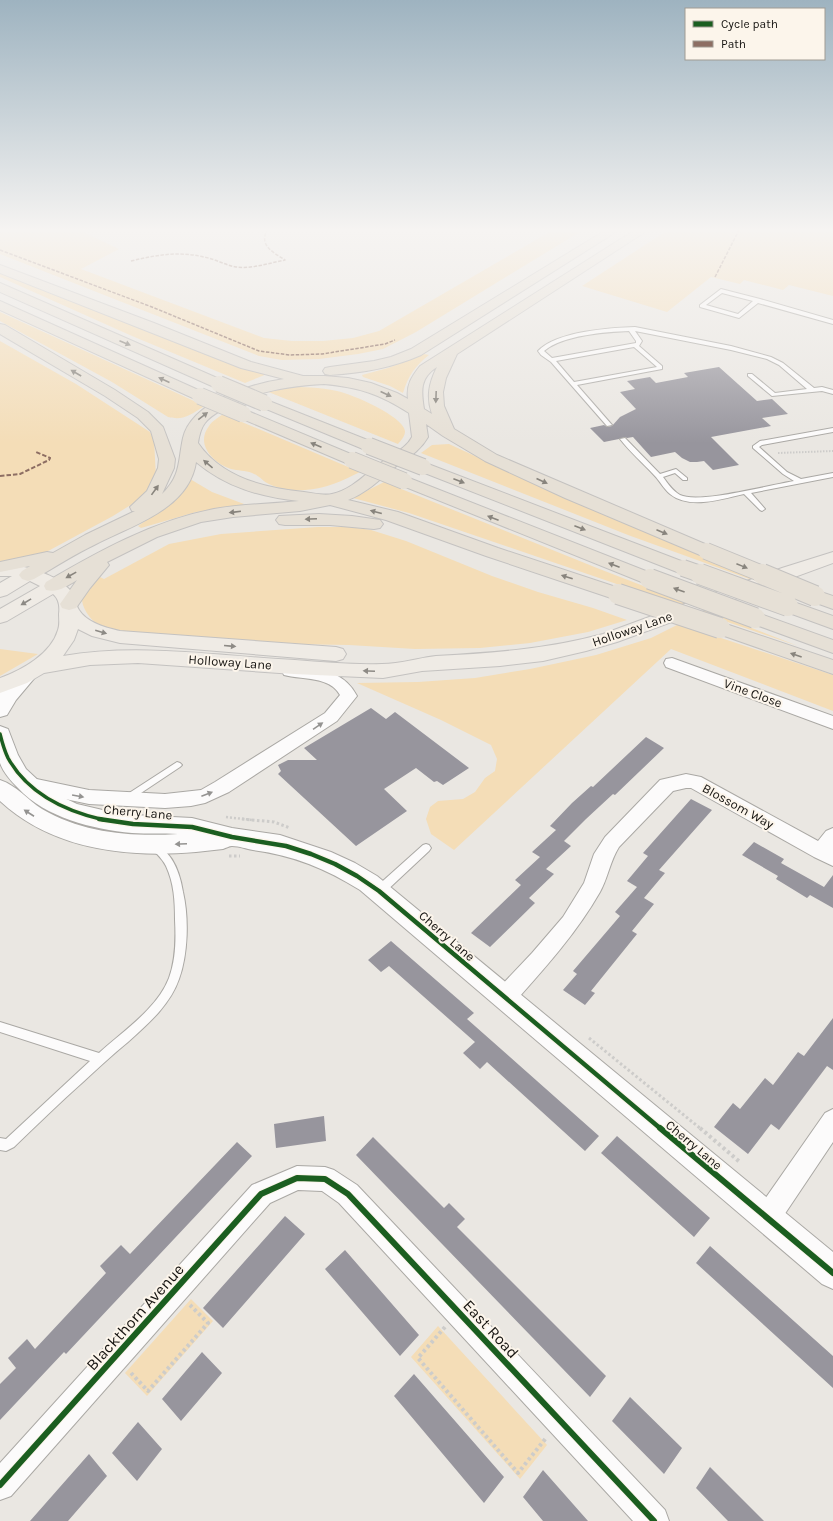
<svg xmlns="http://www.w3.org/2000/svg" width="833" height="1521" font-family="Karla,sans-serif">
<rect width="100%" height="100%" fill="#eae7e2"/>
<path fill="#f4ddb7" d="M0,230H79L119,249L81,269L264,338L292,341H323L353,338L379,331L553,230H583L416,332L383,349L358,354L319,359L282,360L259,356L0,254Z
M668,230H833V296L789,285L783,290L744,280L740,284L711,277L667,312L582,286Z
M0,271L114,318L267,374L245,383L132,336L0,277Z
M0,312L205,406C191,414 184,421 168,417L112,382L0,321Z
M0,341L76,384L150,432L154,440L156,477L149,488L137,501L113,516L50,550L42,554L0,563Z
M424,354L429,355C415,366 408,376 403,393L390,386L363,377L362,375L388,368Z
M285,387C303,387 320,387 337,391C352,394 403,416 405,431C405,437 401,440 398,444L266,391Z
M223,414L360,472C342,481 325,489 305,490C294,491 279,489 269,484C263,482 260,476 252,473C245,470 238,471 231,469C213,463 195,444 209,426C212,421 218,418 223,414Z
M449,444L531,482L810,601L628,535L421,453L432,445Z
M190,479L212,492L244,504L239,507L196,512L141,528L138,526L174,501Z
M384,482L597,568L798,646L409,513L353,498Z
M318,527H350L371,530L406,541L492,576L538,592L593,608L627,620L588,632L530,643L480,648L415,649L349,645L288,644L124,631C104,627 91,626 83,605C82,601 81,597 83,593C87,587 93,582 98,576L104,579L169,544L221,534Z
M679,624L833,675V711L671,649L454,850L431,834L426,819L430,807L438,801L463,799L475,792L485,778L495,771L497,759L491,745L441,720L357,683L418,682L475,678L530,669L596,655L651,638Z
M0,649L38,654L0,676Z
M191,1299L213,1321L147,1396L125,1373Z
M438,1326L547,1445L520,1479L411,1357Z"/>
<path fill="#97959d" d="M719,367L757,401L772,399L788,414L762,418L771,426L711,437L739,465L713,470L704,461L697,462H690L682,458L675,452L651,457L633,437L627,438L625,437L619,439L604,442L590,428L604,425L607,427L612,426L620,417L636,409L620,392L635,389L627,381L650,377L656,383L688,377L684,373Z
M371,708L386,719L395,712L469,768L443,785L437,781L434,782L416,768L384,789L407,811L356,846L278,774L281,771L278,765L288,760H317L304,748Z
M646,737L664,748L615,795L613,794L586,819L564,841L571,846L546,869L554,874L529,898L535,903L490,947L471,933L521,885L515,880L540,857L532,852L556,830L550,826L572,803L591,786L593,787Z
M691,799L712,810L659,870L665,873L644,898L654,904L632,931L637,934L591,991L595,993L585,1005L563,990L577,974L573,971L620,916L615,912L637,887L627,881L648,856L643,853Z
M754,842L784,859L781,863L824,887L833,875V908L810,895L807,898L776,879L778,876L742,855Z
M391,941L474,1013L467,1019L599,1136L585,1151L487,1062L480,1069L463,1053L475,1042L389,966L381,972L368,960Z
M833,1018V1070L827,1066L779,1130L771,1124L748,1154L714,1127L733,1103L740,1109L765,1078L773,1085L798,1052L804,1056Z
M324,1116L326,1141L276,1148L274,1124Z
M617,1136L710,1218L694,1237L601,1153Z
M373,1137L444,1208L449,1203L465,1219L457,1227L606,1376L590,1397L356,1155Z
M237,1142L252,1156L66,1354L64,1352L0,1420V1384L16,1368L8,1358L27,1339L35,1349L106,1273L100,1266L121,1245L130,1254Z
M285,1216L305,1234L223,1328L203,1308Z
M710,1246L833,1356V1388L696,1263Z
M345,1250L419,1335L400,1356L325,1269Z
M202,1352L222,1373L181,1421L162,1399Z
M414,1374L504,1477L484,1503L394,1396Z
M630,1397L682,1448L664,1474L612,1421Z
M138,1422L162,1449L137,1481L112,1453Z
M89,1454L107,1476L68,1521H30Z
M710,1467L764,1521H728L696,1488Z
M543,1470L588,1521H543L523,1497Z"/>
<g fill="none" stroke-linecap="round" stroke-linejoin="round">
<defs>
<path id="service" d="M721,289L760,299L833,320V324L758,303L739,318L700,307V305ZM722,293L753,301L738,314L706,305Z
M635,327L731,346L771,357L783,363L814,388L822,387L833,390V394L822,391L772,396L748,376V374H752L775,393L807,389L779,365L767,359L731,350L635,331L642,341L639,346L662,366V369L577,385L612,425L607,426L551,362L541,355L538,351C557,331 609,328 635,327ZM629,331L636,341V343L552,358L544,351C563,335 605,332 629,331ZM634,347L657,367L574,382L556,361Z
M833,428V432L762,445L759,447L787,472L801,479L833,473V477L751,493L765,509L762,511L760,510L744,494C722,499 690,510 670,494C663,488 660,481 654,475C643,463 630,452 620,439L625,438L660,474L676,469L687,478V480H683L675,473L663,477C668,484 673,491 680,495C699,504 770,485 794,481L783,474L753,448V446L760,441Z
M177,762L180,763L182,765L180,767L129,801H123L121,799L123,797Z
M152,843C172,850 180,873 183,892C189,918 188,954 179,979C170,1005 148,1024 128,1042C112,1055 98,1068 83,1082C59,1103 37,1125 14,1147L6,1151L0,1150V1138L6,1139L90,1061L0,1032V1022L99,1053C123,1031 157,1009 169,978C176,959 176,939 175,920C175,901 174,883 166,866C164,862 160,857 157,854C153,851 149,851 147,847L149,844Z
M426,844L429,845L431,848L429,851L383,894L379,895L375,894L374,891L375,888L423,845Z"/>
<path id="minor" d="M672,658L833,716V729L666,667L664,663L666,659Z
M290,665C317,669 343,669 357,696L337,721L229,792L205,803L191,806L165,808L89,804L27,791L21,789L18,784L21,779L27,777L89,790L165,794L201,790L215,782L325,713L340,695C330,676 302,680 284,675L282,671L284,667Z
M686,774L701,777L818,841L826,831L833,828V866L814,857L691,788H686L673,791L619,847C610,861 608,878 600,892C576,934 544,969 512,1005L504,1008L496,1005L493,998L496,991L532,953L563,917L584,883L594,854L605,837L660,780Z
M833,1109V1142L776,1227L767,1231L758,1227L754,1218L758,1209L825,1113Z
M297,1166L325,1167L334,1170L357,1185L665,1510L669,1521H633L339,1203L322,1191L298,1190L270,1203L11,1496L0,1500V1463L252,1185Z"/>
<path id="tertiary" d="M27,668L34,670L37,675L16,700L7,715L0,717V691L20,670Z
M0,726L8,729L18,755L26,769L41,783L58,795L77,804L111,812L133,815L192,818L232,828L280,835L331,852L355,863L377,876L833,1252V1289L822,1284L360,890C327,869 293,855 253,850C247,849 239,846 232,846C229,846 226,848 223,849C214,850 205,851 196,852C127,858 53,850 0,801V780C16,785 28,800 42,809C83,833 131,837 178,834C163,833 147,834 132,833C92,829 46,818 18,788C11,781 3,772 0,763C0,754 0,736 0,726Z"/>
<path id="primary" d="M833,552V563L617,642L586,651L543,661L500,666L422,671L383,678L294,674L138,663L90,665L44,673L27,683L0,693V678C22,670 51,654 58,630C60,625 59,619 59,614C60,606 59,599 53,594L7,621L0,623V609L40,586L30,581L7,595L0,597V583L12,576H0V564C23,565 52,572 69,589C76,596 75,604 79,610C87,623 107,628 120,631L336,647L343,649L346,654L343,659L336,661L120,643L92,636L78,629L74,640L63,656C139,643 217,656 295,660C323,662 353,665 382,664C400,664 418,658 436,656C493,653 548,649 603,634L782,568Z"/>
<path id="motorway" d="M606,230H619L421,355C392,368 361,373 330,375L325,374L323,371L325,368L330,367L374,361L391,357L411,349Z
M635,230H648L457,354L446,378L443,392L444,406L454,429L497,455L712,547L715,551L712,555L706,556L700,555L565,498L485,461L443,436L426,424L428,437C419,453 405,459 391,470C377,482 366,493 348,500L398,512L498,548L625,590L627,594L625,598L618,600L611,598L486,556L386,520L330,505L300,511L233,517L201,522L157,537L107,562L109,565L90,588L76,608L69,610L62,608L60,604L77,580C67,586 58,593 46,590L44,586L46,582C99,551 153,521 214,509C242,504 270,504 299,501C260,497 226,487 196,462C189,509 133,525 96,544C75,554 55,567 34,579L28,581L22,579L19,575L22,571L30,566L0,572V562L47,552L53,553L85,535L135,511H132L130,507L147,491L158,468L159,459L151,431L138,418L105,396L0,334V324L5,325L115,390L148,412L163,427L175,459L174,468L162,494C181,476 178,461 183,438C192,401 251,384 284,379L241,368L0,273V265L154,323L251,362L303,376H324L348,378L371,383L397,393L408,399C406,385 412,376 420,366ZM437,367C429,383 426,397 432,414L424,409C421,390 420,378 437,367ZM324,384C358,387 380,394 409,413L412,437C406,449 392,454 382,462C365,474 353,489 332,494C324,496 313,493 304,492C265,488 222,478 198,443C199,436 201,428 205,423C210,416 218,412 225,408C257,391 289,386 324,384Z
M0,283L224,381L226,384L224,387L219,388L214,387L0,292Z
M0,301L205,393L207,396L205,399L200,400L195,399L0,310Z
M264,399L375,443L377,446L375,449L369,451L363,449L259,406L257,403L259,400Z
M243,409L358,457L360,460L358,463L352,465L346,463L238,417L235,414L238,411Z
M423,462L689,564L692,568L689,572L683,573L677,572L417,470L415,467L417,464Z
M404,476L656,575L659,579L656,583L650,585L644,583L398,484L396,481L398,478Z
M319,514L352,516L380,520L383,524L380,528L374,529L330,525H285L279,524L276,520L279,516Z
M815,590L833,596V609L808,600L806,596L808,592Z
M788,600L833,616V629L781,610L779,606L781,602Z
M755,612L833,640V653L748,622L745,618L748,614Z
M720,622L833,660V674L713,632L710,628L713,624Z"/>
</defs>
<use href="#service" stroke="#aaa8a4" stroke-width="2"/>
<use href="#minor" stroke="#aaa8a4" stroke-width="2"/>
<use href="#tertiary" stroke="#aaa8a4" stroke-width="2"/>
<use href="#primary" stroke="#c4c2c0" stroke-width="2"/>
<use href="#motorway" stroke="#c4c2c0" stroke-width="2"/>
<path stroke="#cdccca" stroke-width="2" stroke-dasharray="1.5 1.5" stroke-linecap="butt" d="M778,453L833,451"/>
<path stroke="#cdccca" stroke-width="2.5" stroke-dasharray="2 2" stroke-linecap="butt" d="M226,817L252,820"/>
<path stroke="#cdccca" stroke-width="3" stroke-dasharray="2.5 2.5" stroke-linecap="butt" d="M242,819L274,822L290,828
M229,856H240
M589,1038L701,1129"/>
<path stroke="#cdccca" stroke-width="4" stroke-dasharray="3 3" stroke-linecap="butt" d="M700,1128L741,1163
M445,1327L418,1358L518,1473L546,1438
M131,1373L148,1391L208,1323L190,1305"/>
<use href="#service" fill="#fcfbfb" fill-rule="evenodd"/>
<use href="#minor" fill="#fcfbfb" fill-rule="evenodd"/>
<use href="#tertiary" fill="#fcfbfb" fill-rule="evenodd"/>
<use href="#primary" fill="#efebe5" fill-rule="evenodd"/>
<use href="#motorway" fill="#e6e0d6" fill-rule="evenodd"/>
<defs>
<path id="motorway-bridge-far1" d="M219,384L264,403
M200,396L243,414
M369,446L423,467
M352,460L404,481
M706,551L765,575
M683,568L703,575"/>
<path id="motorway-bridge" d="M700,574L788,606
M762,574L815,596
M650,579L755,618
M618,594L720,628"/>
</defs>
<use href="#motorway-bridge-far1" stroke="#c4c2c0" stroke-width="18" stroke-linecap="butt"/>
<use href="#motorway-bridge" stroke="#c4c2c0" stroke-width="22" stroke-linecap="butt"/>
<use href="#motorway-bridge-far1" stroke="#e6e0d6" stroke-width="16"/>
<use href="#motorway-bridge" stroke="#e6e0d6" stroke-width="20"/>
<path stroke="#8d6e63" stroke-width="1.5" stroke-dasharray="3.5 1.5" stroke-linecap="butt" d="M0,250L152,307L259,351L290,355L322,354L385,344L395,340
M131,261C155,255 179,251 204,257C215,259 225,265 236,267C253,269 269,263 285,260C273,252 259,246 267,230
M715,277L739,230"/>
<path stroke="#8d6e63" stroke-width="2" stroke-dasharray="4.5 2" stroke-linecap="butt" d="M0,476L20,474L49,460L50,458L36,452"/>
<defs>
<path id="cycleway-far2" d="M0,734C2,742 4,750 8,758C28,794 64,811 104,820"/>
<path id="cycleway-far1" d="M99,819L133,824L192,827L232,837L286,846L311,854L335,864L357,876L379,891L661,1129"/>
<path id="cycleway" d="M660,1128L833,1273
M0,1485L261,1194L297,1178L325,1179L348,1194L654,1521"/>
</defs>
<use href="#cycleway-far2" stroke="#fcf5eb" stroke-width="6"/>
<use href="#cycleway-far1" stroke="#fcf5eb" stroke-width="7"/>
<use href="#cycleway" stroke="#fcf5eb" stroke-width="8"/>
<use href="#cycleway-far2" stroke="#1b5e20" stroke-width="3.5"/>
<use href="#cycleway-far1" stroke="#1b5e20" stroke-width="4.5"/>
<use href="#cycleway" stroke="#1b5e20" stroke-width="6"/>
</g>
<defs><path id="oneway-solid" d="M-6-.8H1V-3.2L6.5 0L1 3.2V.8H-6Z"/></defs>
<g fill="#88847d">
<use href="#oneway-solid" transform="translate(125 343) rotate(23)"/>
<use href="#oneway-solid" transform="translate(76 373) rotate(-150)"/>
<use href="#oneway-solid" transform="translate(164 380) rotate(-156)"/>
<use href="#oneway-solid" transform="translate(386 394) rotate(25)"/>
<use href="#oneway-solid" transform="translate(436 397) rotate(92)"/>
<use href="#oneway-solid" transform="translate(203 416) rotate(-38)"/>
<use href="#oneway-solid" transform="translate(316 445) rotate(-157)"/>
<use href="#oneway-solid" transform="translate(208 464) rotate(-140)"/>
<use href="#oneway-solid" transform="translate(459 481) rotate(21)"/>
<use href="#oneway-solid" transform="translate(542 481) rotate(24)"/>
<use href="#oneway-solid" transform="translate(155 490) rotate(-54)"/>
<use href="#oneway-solid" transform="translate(235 512) rotate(173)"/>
<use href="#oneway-solid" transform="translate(376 512) rotate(-165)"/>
<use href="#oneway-solid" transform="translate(493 518) rotate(-159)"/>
<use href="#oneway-solid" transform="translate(311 519) rotate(178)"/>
<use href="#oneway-solid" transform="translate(580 528) rotate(21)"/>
<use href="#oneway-solid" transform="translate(662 532) rotate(23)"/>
<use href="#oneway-solid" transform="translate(614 565) rotate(-159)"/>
<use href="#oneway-solid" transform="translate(742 566) rotate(22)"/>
<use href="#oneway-solid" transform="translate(71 575) rotate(151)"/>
<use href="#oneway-solid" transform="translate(567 577) rotate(-162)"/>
<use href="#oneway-solid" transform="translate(679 590) rotate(-160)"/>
<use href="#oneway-solid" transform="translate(796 655) rotate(-161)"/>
</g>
<g fill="#8d8a85">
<use href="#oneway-solid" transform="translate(26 602) rotate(149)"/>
<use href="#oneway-solid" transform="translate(101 632) rotate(16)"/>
<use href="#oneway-solid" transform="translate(230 646) rotate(5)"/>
<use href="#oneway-solid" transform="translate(369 671) rotate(-178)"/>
</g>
<g fill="#949391">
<use href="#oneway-solid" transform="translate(318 726) rotate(-34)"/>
<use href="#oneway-solid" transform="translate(207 794) rotate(-21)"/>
<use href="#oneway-solid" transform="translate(78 796) rotate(10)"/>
<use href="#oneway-solid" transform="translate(29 813) rotate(-147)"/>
<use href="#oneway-solid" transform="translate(181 844) rotate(177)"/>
</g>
<linearGradient id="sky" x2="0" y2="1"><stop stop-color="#9eb3c0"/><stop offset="0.52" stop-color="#f6f4f2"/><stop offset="1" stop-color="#f6f4f2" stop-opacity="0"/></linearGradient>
<rect width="833" height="443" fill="url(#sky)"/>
<g text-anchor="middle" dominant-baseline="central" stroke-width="4" stroke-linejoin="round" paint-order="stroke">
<g font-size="13" fill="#151310" stroke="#fcf5eb">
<text transform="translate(632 629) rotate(-19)">Holloway Lane</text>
<text transform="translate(230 662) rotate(4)">Holloway Lane</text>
<text transform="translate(753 693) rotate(20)">Vine Close</text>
<text transform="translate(738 806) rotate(29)">Blossom Way</text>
<text transform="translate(138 812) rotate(5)">Cherry Lane</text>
<text transform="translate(447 936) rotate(41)">Cherry Lane</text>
<text transform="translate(694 1145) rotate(40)">Cherry Lane</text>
</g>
<g font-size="16" fill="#151310" stroke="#fcf5eb">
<text transform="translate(135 1317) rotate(-48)">Blackthorn Avenue</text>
<text transform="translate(491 1329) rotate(47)">East Road</text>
</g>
</g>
<rect x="685" y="8" width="140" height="52" fill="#fcf5eb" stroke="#a09b93"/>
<rect x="693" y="21" width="20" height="6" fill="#1b5e20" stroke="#a09b93"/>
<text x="721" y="28" font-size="12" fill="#151310">Cycle path</text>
<rect x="693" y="41" width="20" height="6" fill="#8d6e63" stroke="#a09b93"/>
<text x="721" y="48" font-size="12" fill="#151310">Path</text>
</svg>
